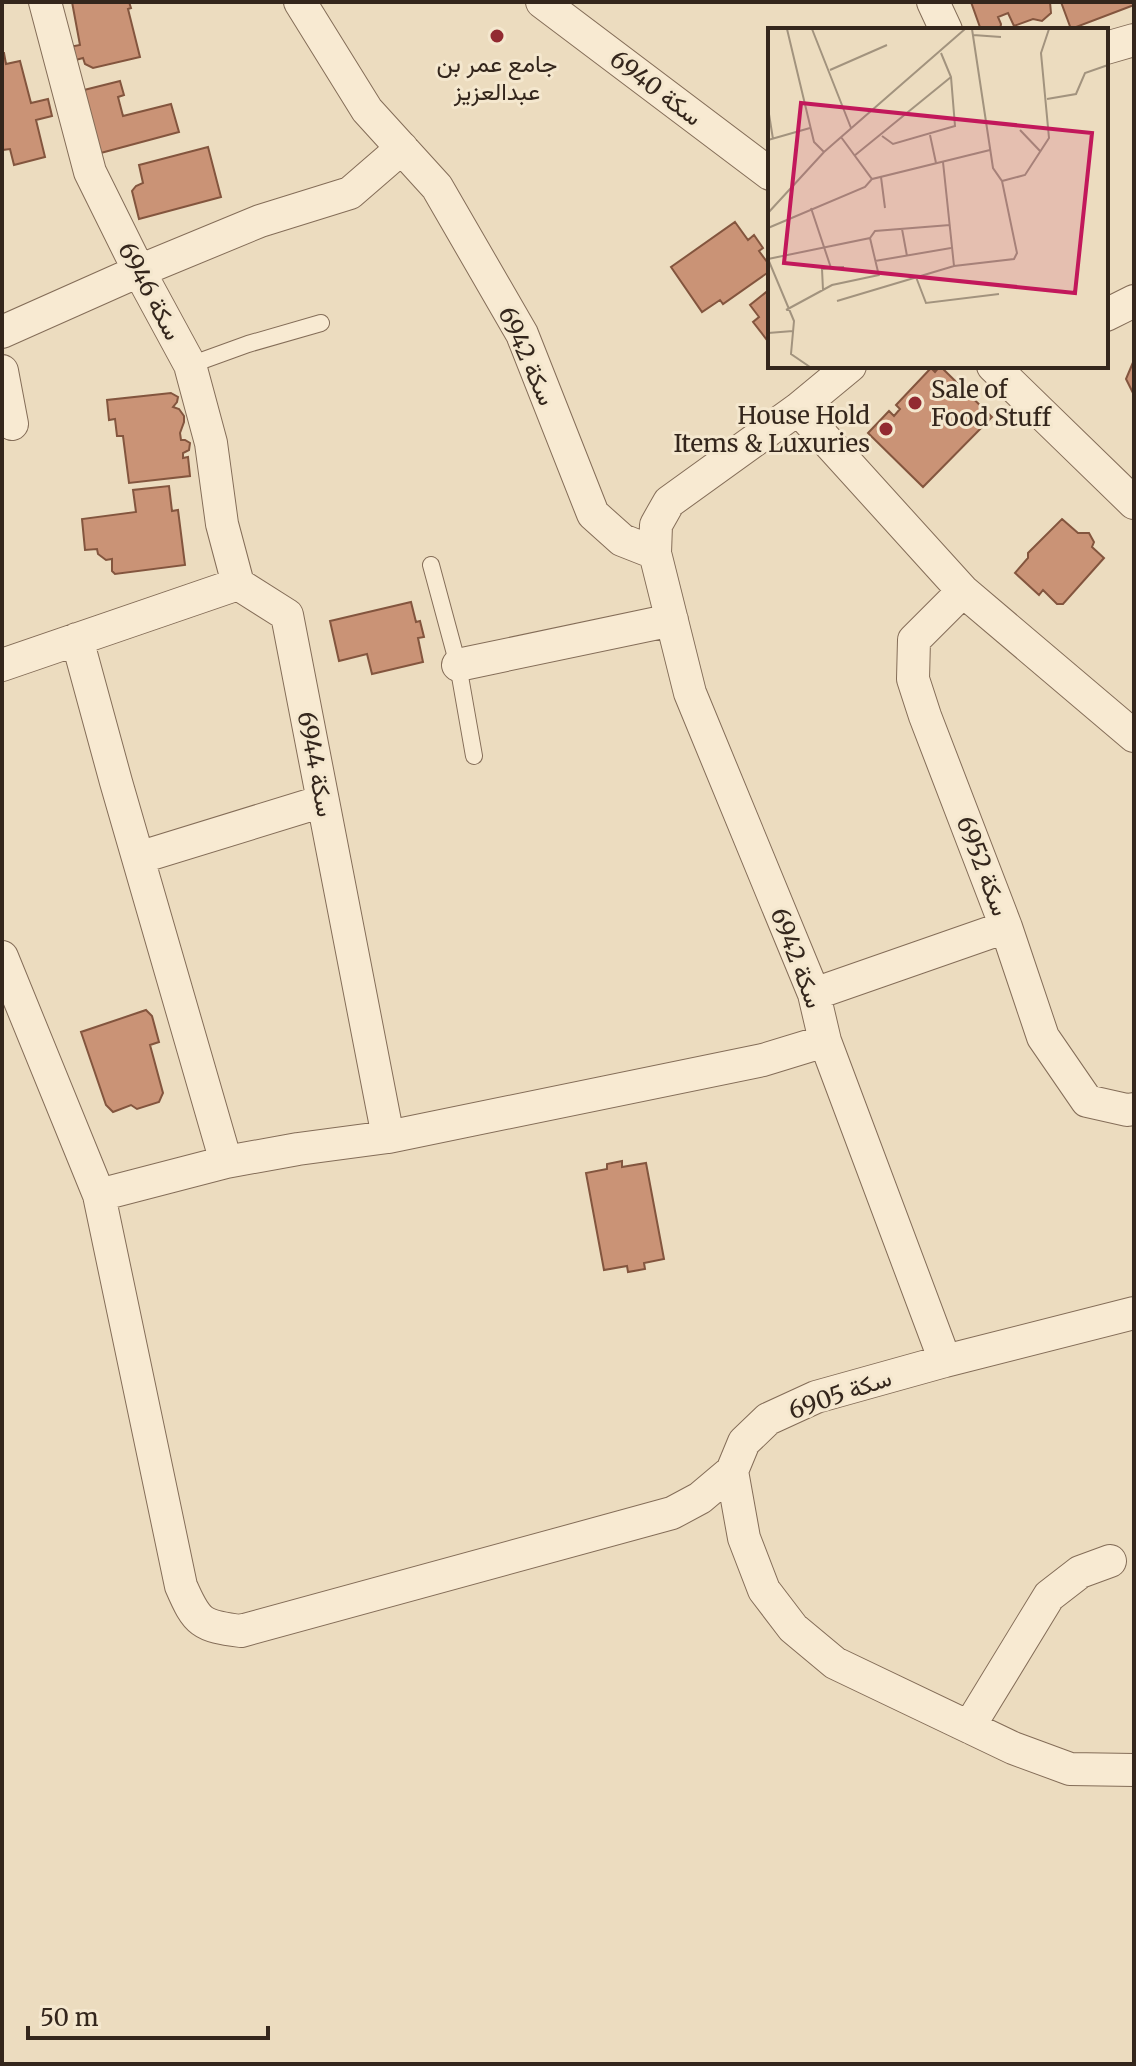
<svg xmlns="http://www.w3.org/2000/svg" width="1136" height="2066" font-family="Merriweather,Vazirmatn,serif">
<rect width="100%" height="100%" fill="#ecdcbf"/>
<path fill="#ca9376" stroke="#83553e" stroke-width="2" d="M72,2H129L131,8L128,9L140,57L93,68L85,64L83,58L72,61L69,47L80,45Z
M971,2H1050L1051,13L1042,21L1033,19L1014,26L1008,13L998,17L1001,24L1000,30H981Z
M1061,2H1134V5L1071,29Z
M2,53H4L6,64L20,61L31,103L48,99L52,116L36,120L45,157L14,165L10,149L2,150Z
M120,81L124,95L118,97L123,116L171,104L179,132L97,154L80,91Z
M208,147L221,197L139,219L132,191L136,186L143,183L139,165Z
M735,222L748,240L754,235L763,248L759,251L770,266V271L723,304L720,300L702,312L671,267Z
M770,289V344L753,322L759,317L750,305Z
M1134,360V395L1126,379Z
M940,366L992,417L923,487L868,433L889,411L894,416L900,409L896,405L931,368L935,372Z
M171,393L178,397L177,402L173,407L179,409L184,416V422L180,433L181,440H185L190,443L189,450L183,453V458L188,457L190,476L129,483L123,436H117L115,419L109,420L107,400Z
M169,486L172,511L178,510L185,565L115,574L112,571V559L106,560L98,554L97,549L85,550L82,519L136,512L133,490Z
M1062,519L1078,533H1089L1094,542L1092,547L1104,558L1063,604H1057L1043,590L1039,595L1015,573L1028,558V553Z
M411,602L416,622L420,621L424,637L418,638L423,662L372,674L367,654L339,661L330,621Z
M146,1010L152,1016L159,1042L150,1045L163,1093L159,1102L137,1109L131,1105L113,1112L106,1105L81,1032Z
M622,1161V1167L646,1163L664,1259L644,1263L645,1269L628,1272L627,1266L604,1270L586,1173L607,1169V1164Z"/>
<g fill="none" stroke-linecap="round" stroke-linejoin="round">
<defs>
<path id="service" d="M190,365L248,344L321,323
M431,565L458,665L474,756"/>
<path id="minor" d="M45,2L90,172L139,271L190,365L211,443L222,524L238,584
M300,2L367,110L437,187L522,334L593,514L622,540L655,553
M542,2L770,174
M933,2L946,30
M1106,48L1134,40
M1106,315L1134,301
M2,332L139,271L260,221L350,193L402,148
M850,366L798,409L669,502L656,525L655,553L690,693L814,994L825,1041L945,1361
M993,366L1134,503
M2,371L12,424
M798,409L963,591L1134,736
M238,584L287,615L388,1137
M963,591L914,640L913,679L925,716L1006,927L1043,1037L1087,1101L1127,1110L1134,1109
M77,639L116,782L226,1162
M2,665L238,584
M458,665L672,620
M138,858L323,801
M2,957L99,1195L181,1586C197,1623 201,1626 241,1631L672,1513L700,1498L732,1471
M814,994L1006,927
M99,1195L226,1162L298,1149L388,1137L763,1060L825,1041
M1134,1313L945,1361L816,1397L768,1419L744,1442L732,1471L744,1538L764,1590L793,1628L835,1663L1013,1748L1070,1769L1134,1770
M969,1727L1049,1596L1080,1572L1110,1561"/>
</defs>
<use href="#service" stroke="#846d58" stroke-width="18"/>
<use href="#minor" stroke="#846d58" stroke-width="34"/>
<use href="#service" stroke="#f8ead2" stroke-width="16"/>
<use href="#minor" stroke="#f8ead2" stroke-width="32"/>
</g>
<g fill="#922a31" stroke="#f4e7ce" stroke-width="3">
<circle cx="497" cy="36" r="8"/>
<circle cx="915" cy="403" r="8"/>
<circle cx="886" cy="429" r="8"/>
</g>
<g text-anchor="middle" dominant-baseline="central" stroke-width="6" stroke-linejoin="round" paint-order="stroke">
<g font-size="24" fill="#34261c" stroke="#f4e7ce">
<text x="497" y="63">جامع عمر بن<tspan x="497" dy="28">عبدالعزيز</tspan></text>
<text x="931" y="389" text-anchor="start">Sale of<tspan x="931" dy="28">Food Stuff</tspan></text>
<text x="870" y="415" text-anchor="end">House Hold<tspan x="870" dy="28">Items &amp; Luxuries</tspan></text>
</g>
<g font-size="24" fill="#34261c" stroke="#f4e7ce">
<text transform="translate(656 88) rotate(37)">سكة 6940</text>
<text transform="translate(150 291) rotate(62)">سكة 6946</text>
<text transform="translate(527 356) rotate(66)">سكة 6942</text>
<text transform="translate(316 764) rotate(79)">سكة 6944</text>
<text transform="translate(983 866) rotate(69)">سكة 6952</text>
<text transform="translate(797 958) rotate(69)">سكة 6942</text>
<text transform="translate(840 1394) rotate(-19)">سكة 6905</text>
</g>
</g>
<g transform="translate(768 28)">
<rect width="340" height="340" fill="#ecdcbf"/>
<path fill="none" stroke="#a2937e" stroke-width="2" d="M19,1L46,114L56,124M44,1L83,100M204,1L225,140L234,153L257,147L281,110L273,25L281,1M205,7L233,9M62,42L119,17M279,71L308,66L317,45L340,37M0,80L5,111M252,102L273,124M162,107L168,135M114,108L125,116L187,98L183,49L173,25M73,109L104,151L222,122M0,112L42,100M86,128L183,49M175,134L186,238M113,149L117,180M43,180L63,240M0,185L56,124L197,1M0,200L97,159L104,151M134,201L139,228M102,210L111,248M107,233L183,220M148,249L158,275L231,266M55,262L54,241L76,239M69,273L186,238L246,231L249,225L234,153M18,282L64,257L111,247M0,305L25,303M42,339L23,326L26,293L0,231L102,210L107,203L182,197"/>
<path fill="#c2185b" fill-opacity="0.15" stroke="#c2185b" stroke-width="4" d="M33,75L324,105L307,265L16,235Z"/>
<rect width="340" height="340" fill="none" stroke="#34261c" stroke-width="4"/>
</g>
<rect width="1136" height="2066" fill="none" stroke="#34261c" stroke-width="8"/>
<path d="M28 2026v12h240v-12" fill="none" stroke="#34261c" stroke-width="4"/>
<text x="40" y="2026" font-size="24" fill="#34261c" stroke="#f4e7ce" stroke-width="6" paint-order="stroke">50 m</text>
</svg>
